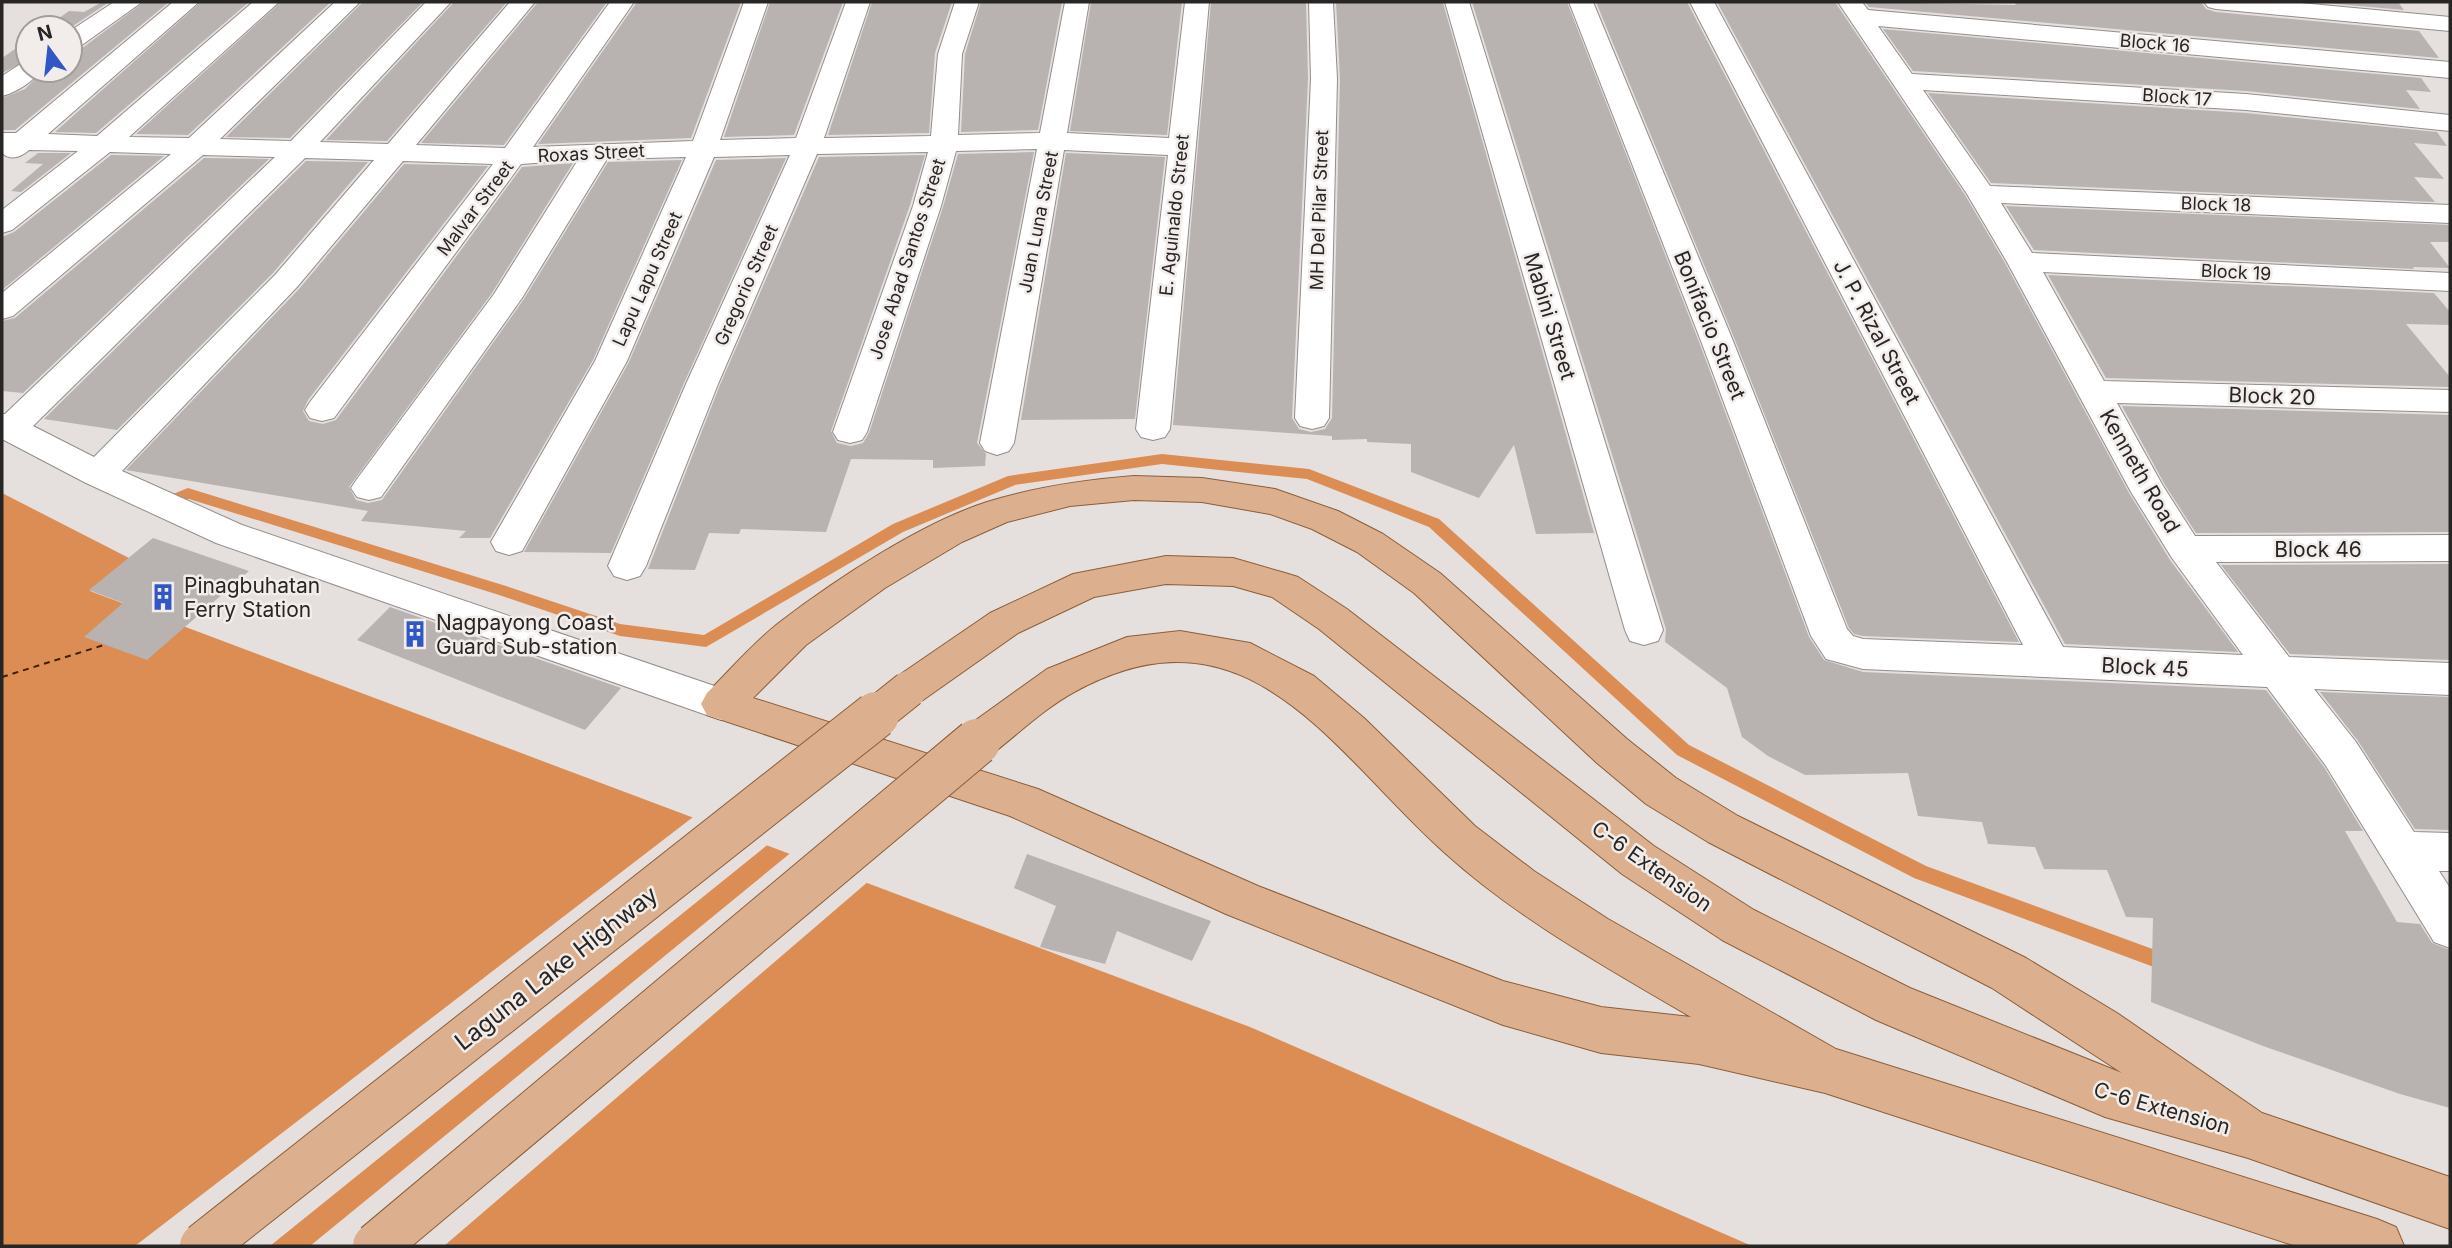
<svg xmlns="http://www.w3.org/2000/svg" width="2452" height="1248" font-family="Inter,sans-serif">
<rect width="100%" height="100%" fill="#e5e0dd"/>
<path fill="#db8d53" d="M2,493L129,558L90,591L1250,1027L1752,1246H2Z"/>
<path fill="#e5e0dd" d="M697,814L771,842L270,1246H135Z
M793,851L870,880L444,1246H310Z"/>
<g fill="none" stroke-linecap="round" stroke-linejoin="round">
<path fill="#db8d53" fill-rule="evenodd" d="M1162,454L1309,469L1439,519L1689,745L1926,866L2177,958L2180,964L2177,970L2170,973L1914,878L1677,755L1429,527L1307,479L1162,464L1015,485L903,532L706,647L620,636L496,594L189,499L178,503L171,498L173,494L188,488L506,586L620,624L704,635L893,524L1008,476Z"/>
<path stroke="#3f2006" stroke-width="2" stroke-dasharray="6 5" stroke-linecap="butt" d="M2,677L104,645"/>
</g>
<path fill="#b8b3b0" d="M102,2H109L70,28H45L69,11L84,12Z
M144,2H169L15,130H2V98L25,89L44,70H70V51L81,49Z
M201,2H249L96,133L55,132Z
M281,2H331L188,135L136,134Z
M363,2H423L290,138L226,137Z
M454,2H507L387,141L326,140Z
M538,2H607L504,145L421,143Z
M637,2H741L691,138L538,144Z
M770,2H843L794,135L724,137Z
M872,2H952L935,53L929,133L828,135Z
M981,2H1062L1038,130L961,132L965,54Z
M1091,2H1182L1167,135L1070,131Z
M1211,2H1306L1308,79L1292,418L1299,429L1311,432L1325,429L1332,418L1340,79L1336,2L1443,3L1594,533L1536,534L1514,445L1479,498L1411,472V444L1367,442V439L1332,440V436L1173,425Z
M1472,2H1567L1699,342L1809,637L1824,660L1863,672L2266,690L2324,767L2363,831H2345L2397,922L2420,924L2432,943L2450,950V1108L2400,1094L2263,1046L2151,1002L2153,918L2126,917L2107,870L2044,869L2035,847L1988,844L1982,822L1918,816L1908,773L1805,775L1768,756L1742,737L1727,688L1665,642L1666,629Z
M1596,2H1687L2019,642L1863,636L1854,634L1849,628L1735,340Z
M1717,2H1835L1965,195L2005,263L2129,493L2170,560L2238,652L2065,644Z
M1865,2L2016,5L2014,2H2201L2206,9L2216,12L2419,31L2439,58L1869,7Z
M2315,2H2398L2404,10Z
M1883,29L2421,78L2431,92L2406,90L2420,109L2246,91L1913,71Z
M28,40V60L2,73V58Z
M1928,93L2246,113L2437,132L2447,146L2414,143L2444,179L2414,177L2435,202L1991,183Z
M1034,152L977,443L986,454L985,466L933,468V460L851,459L826,532L741,529L739,534L709,533L695,570L648,569L720,385L819,157L925,155L910,205L831,431L837,443L851,446L863,443L869,433L943,207L958,154Z
M38,153H71L21,192L11,191L43,164L25,163Z
M1066,153L1165,157L1135,419L1021,420Z
M111,155L164,156L2,290V237L14,232Z
M204,158L269,159L23,393L2,391V321L15,318Z
M786,158L684,383L611,553L524,552L629,362L716,160Z
M682,160L593,360L490,538H459L466,531L361,521L368,511L126,470L299,289L404,164L488,166L308,400L303,411L309,421L323,424L336,420L522,167L573,163L492,293L349,487L356,500L368,503L382,500L524,299L608,162Z
M306,161L368,162L273,273L117,430L44,419Z
M2006,206L2450,225V242H2430L2450,268L2413,267L2414,269L2034,250Z
M2048,275L2434,293L2450,312V325L2406,324L2450,377V387L2106,378Z
M2122,406L2450,415V532L2196,533L2165,485Z
M153,538L249,571L147,660L84,637L123,603L89,590Z
M2450,564V660L2290,654L2221,565Z
M390,607L621,688L585,730L357,640Z
M2320,692L2450,697V830L2415,829L2358,741Z
M1027,854L1211,921L1192,961L1117,931L1105,964L1040,947L1056,906L1014,888Z"/>
<g fill="none" stroke-linecap="round" stroke-linejoin="round">
<defs>
<path id="minor" d="M114,2H142L79,47L70,49V31Z
M173,2H199L48,134L97,136L253,2H279L129,137L189,138L335,2H360L220,139L291,141L426,2H451L320,142L388,144L510,2H535L416,145L505,148L610,2H634L533,147L693,141L744,2H768L720,140L796,138L846,2H870L824,138L931,136L938,54L955,2H979L962,54L958,135L1040,133L1065,2H1089L1067,133L1169,138L1185,2H1209L1170,429L1165,437L1153,440L1141,437L1136,429L1168,155L1064,150L1014,443L1009,451L997,455L985,451L980,443L1037,149L956,151L941,206L867,432L862,440L850,443L838,440L833,432L913,206L928,152L817,154L718,384L646,566L640,576L627,580L614,576L608,566L686,384L790,155L714,157L627,361L527,542L522,551L509,555L496,551L491,542L595,361L686,157L607,159L522,298L381,497L369,500L357,497L351,488L357,479L494,294L578,160L521,164L334,418L322,421L310,418L305,410L310,402L493,164L403,161L297,287L122,471L242,525L735,693L741,704L735,715L721,720L216,543L86,483L2,439V414H5L275,157L203,155L13,316L2,319V293L171,154L110,152L12,230L2,233V210L78,151L29,150C21,157 11,161 2,153V133H16ZM305,158L374,160L275,275L94,457L33,426Z
M1309,2H1333L1337,79L1329,418L1324,426L1312,429L1300,426L1295,418L1311,79Z
M1445,2H1469L1663,630L1658,641L1644,645L1630,641L1625,630Z
M1569,2H1593L1733,341L1847,629L1853,636L1863,639L2023,645L1690,2H1714L2063,647L2243,655L2172,558L2131,492L2007,262L1967,194L1838,2H1862L1868,10L2450,62V78L1878,26L1912,74L2246,94L2450,115V131L2246,110L1923,90L1990,186L2450,205V223L2001,203L2032,253L2450,273V291L2043,272L2104,381L2450,390V412L2117,403L2163,486L2195,536L2450,535V561L2216,562L2289,657L2450,663V695L2314,689L2356,742L2414,832L2450,833V871H2439L2450,888V948L2434,942L2326,766L2267,687L1863,669L1826,659L1811,636L1701,341Z
M2204,2H2290L2450,17V31L2216,9L2208,7Z
M28,62V70H41C33,82 15,93 2,96V76L19,65Z"/>
<path id="major" d="M1134,476L1202,478L1275,489L1338,511L1383,534L1440,573L1627,739L1676,778L1738,816L2026,958L2117,1013L2262,1113L2450,1177V1229L2248,1158L2105,1117L1876,1020L1722,940L1622,874L1319,629L1272,597L1233,586L1166,584L1094,597L1018,633L923,700L909,705L895,700L889,689L895,678L990,613L1073,574L1166,556L1233,558L1285,573L1298,577L1347,609L1654,846L1754,910L1910,988L2122,1073L1992,988L1708,842L1646,804L1597,763L1414,593L1357,552L1312,529L1270,514L1202,502L1134,500L1070,506L1007,522L962,542L885,588L806,645L753,698L1038,789L1258,886L1503,981L1601,1007L1691,1017C1606,967 1518,919 1445,853C1333,753 1249,597 1076,691C1046,707 1019,733 992,754L977,759L962,754L956,742L962,730L1047,669L1127,637L1180,631L1250,643L1314,676L1364,718L1475,826L1534,871L1608,919L1836,1049L2377,1219L2396,1227L2404,1246H2296L1825,1093L1699,1064L1601,1053L1503,1025L1226,914L1010,816L707,715L701,704L707,693C731,669 754,642 780,622C835,580 921,523 987,502C1035,487 1084,480 1134,476Z"/>
</defs>
<use href="#minor" stroke="#938e8b" stroke-width="2"/>
<use href="#major" stroke="#8d5d38" stroke-width="2"/>
<use href="#minor" fill="#fff" fill-rule="evenodd"/>
<use href="#major" fill="#dcb08e" fill-rule="evenodd"/>
<defs>
<path id="major-bridge-far1" d="M874,717L909,689"/>
<path id="major-bridge" d="M203,1246L876,715
M376,1246L977,742"/>
</defs>
<use href="#major-bridge-far1" stroke="#8d5d38" stroke-width="38" stroke-linecap="butt"/>
<use href="#major-bridge" stroke="#8d5d38" stroke-width="48" stroke-linecap="butt"/>
<use href="#major-bridge-far1" stroke="#dcb08e" stroke-width="36"/>
<use href="#major-bridge" stroke="#dcb08e" stroke-width="46"/>
</g>
<defs>
<symbol id="building-bare" viewBox="-9 -9 18 18"><path d="M-4-6H4V6H1V3H-1V6H-4ZM-2.5-4.3h1.7v1.8h-1.7ZM.8-4.3h1.7v1.8H.8ZM-2.5-1h1.7V.8h-1.7ZM.8-1h1.7V.8H.8Z" fill="#3157c7" stroke="#f2edea" stroke-width="2.5" paint-order="stroke"/></symbol>
</defs>
<g fill-rule="evenodd">
<use href="#building-bare" x="144" y="578" width="38" height="38"/>
<use href="#building-bare" x="396" y="615" width="38" height="38"/>
</g>
<g text-anchor="middle" dominant-baseline="central" stroke-width="5" stroke-linejoin="round" paint-order="stroke">
<g font-size="18" fill="#282625" stroke="#f2edea">
<text transform="translate(2155 43) rotate(5)">Block 16</text>
<text transform="translate(2177 97) rotate(4)">Block 17</text>
<text transform="translate(591 153) rotate(-3)">Roxas Street</text>
<text transform="translate(2216 204) rotate(2)">Block 18</text>
<text transform="translate(475 208) rotate(-53)">Malvar Street</text>
<text transform="translate(1319 210) rotate(-88)">MH Del Pilar Street</text>
<text transform="translate(1174 215) rotate(-84)">E. Aguinaldo Street</text>
<text transform="translate(1038 222) rotate(-79)">Juan Luna Street</text>
<text transform="translate(907 259) rotate(-72)">Jose Abad Santos Street</text>
<text transform="translate(2236 272) rotate(3)">Block 19</text>
<text transform="translate(647 279) rotate(-66)">Lapu Lapu Street</text>
<text transform="translate(746 285) rotate(-66)">Gregorio Street</text>
</g>
<g font-size="21" fill="#282625" stroke="#f2edea">
<text transform="translate(1550 316) rotate(73)">Mabini Street</text>
<text transform="translate(1710 325) rotate(68)">Bonifacio Street</text>
<text transform="translate(1877 332) rotate(62)">J. P. Rizal Street</text>
<text transform="translate(2272 396) rotate(2)">Block 20</text>
<text transform="translate(2140 471) rotate(60)">Kenneth Road</text>
<text x="2318" y="549">Block 46</text>
<text transform="translate(2145 667) rotate(3)">Block 45</text>
<text transform="translate(1652 866) rotate(35)">C-6 Extension</text>
<text transform="translate(2162 1108) rotate(16)">C-6 Extension</text>
</g>
<g font-size="21" fill="#282625" stroke="#f2edea" text-anchor="start">
<text x="184" y="585">Pinagbuhatan<tspan x="184" dy="24">Ferry Station</tspan></text>
<text x="436" y="622">Nagpayong Coast<tspan x="436" dy="24">Guard Sub-station</tspan></text>
</g>
<g font-size="24" fill="#282625" stroke="#f2edea">
<text transform="translate(556 968) rotate(-38)">Laguna Lake Highway</text>
</g>
</g>
<rect width="2452" height="1248" fill="none" stroke="#282625" stroke-width="7"/>
<g transform="translate(49 49) rotate(345)"><circle r="33" fill="#f2edea" stroke="#a19d9b" stroke-width="2"/>
<path d="M0-5L12 26L0 18L-12 26Z" fill="#3157c7"/>
<text y="-10" font-size="19" font-weight="bold" text-anchor="middle" fill="#282625">N</text>
</g>
</svg>
